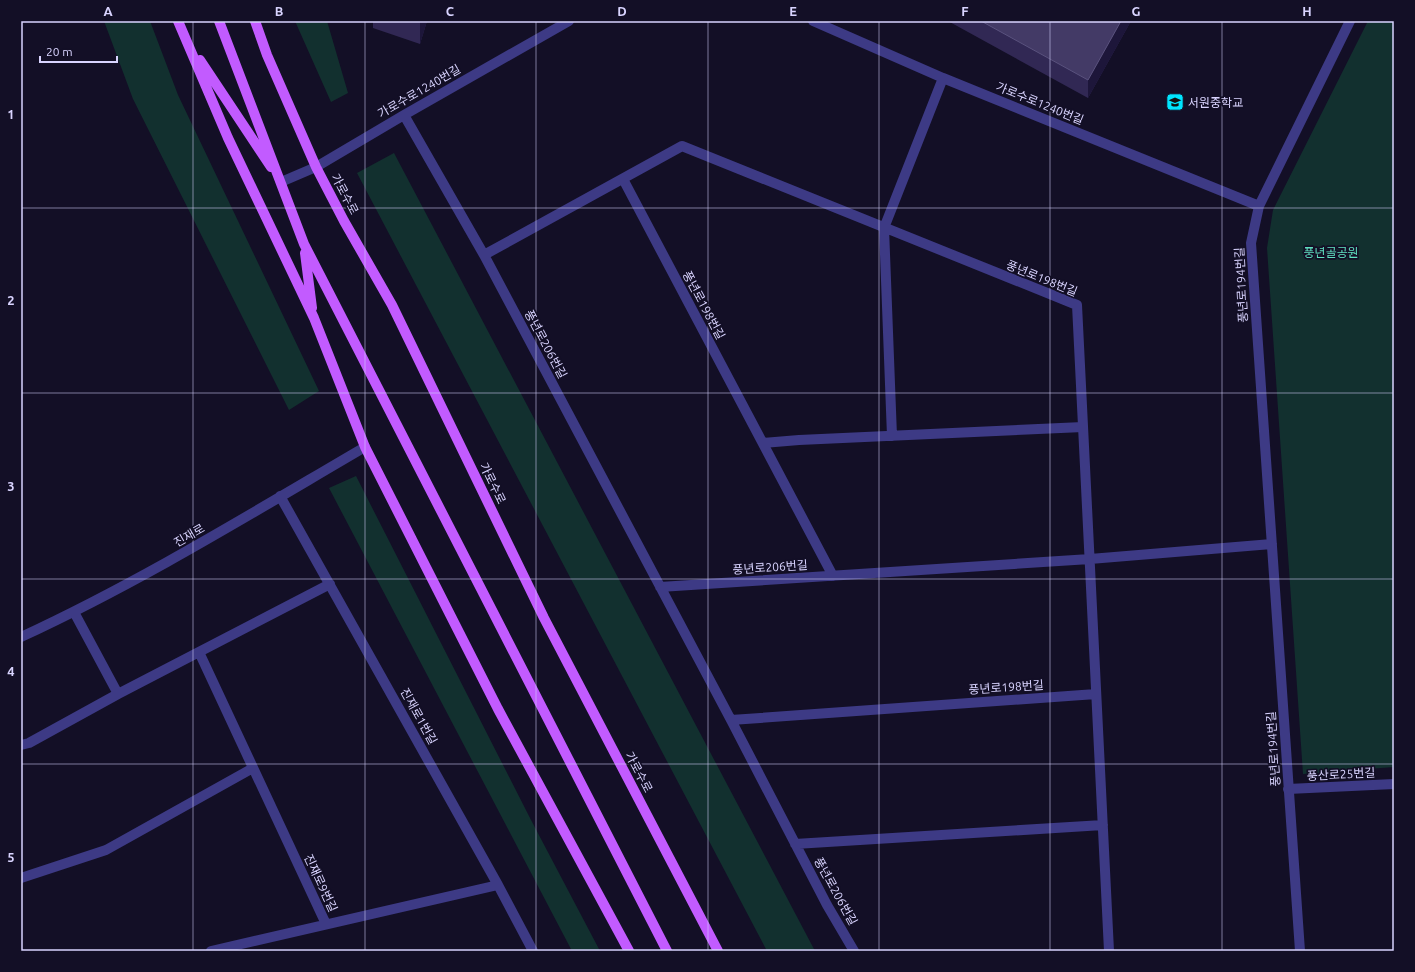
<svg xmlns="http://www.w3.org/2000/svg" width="1415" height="972" font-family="Ubuntu,'Noto Sans KR',sans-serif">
<rect width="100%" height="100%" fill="#130f26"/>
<path fill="#12302f" d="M104,21H150L178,95L319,391L289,410L133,99Z
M295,21H327L348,93L331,102Z
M1368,21H1394V767L1303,774L1267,248L1273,210Z
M394,153L815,951H767L357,173Z
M356,476L531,820L600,951H572L329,488Z"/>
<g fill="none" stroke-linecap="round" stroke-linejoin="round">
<path stroke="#3d3a85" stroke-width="10" d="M813,21L943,78L1259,206
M404,115L484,255L731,720L827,905L854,951
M623,179L833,576
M281,182L316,167L404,115L569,21
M484,255L682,146L1077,305L1109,951
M892,436L884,228L943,78
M763,443L799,440L1083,427
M280,496L498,885L533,951
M660,587L1090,559L1272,544
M74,612L118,694
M21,637C140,582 252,513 365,447
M199,652L326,924
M731,720L1096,694
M21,745L29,743L118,694L330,584
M1288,789L1394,784
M795,844L1103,825
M21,878L106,850L253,768
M211,951L498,885
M1300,951L1251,243L1259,206L1350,21"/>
<path stroke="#c25bff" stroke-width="10" d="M178,21L228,138L314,318L365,447L498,709L629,951
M219,21L304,244L667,951
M255,21L267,55L316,167L344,221L392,305L544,618L718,951
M200,60L271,167
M305,253L312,308"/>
</g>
<path fill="#312854" d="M373,21H427L420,44L373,28Z
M948,21H1131L1088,98Z"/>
<path fill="#1d163a" d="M420,21H427L420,44Z
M1121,21H1131L1088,98V80Z"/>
<path fill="#433a66" stroke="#5a527e" d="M981,21H1121L1088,80Z"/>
<path fill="none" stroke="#d9d4ff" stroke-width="1" stroke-opacity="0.55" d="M193,21V951M365,21V951M536,21V951M708,21V951M879,21V951M1050,21V951M1222,21V951M21,208H1394M21,393H1394M21,579H1394M21,764H1394"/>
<defs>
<symbol id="school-square" viewBox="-11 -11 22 22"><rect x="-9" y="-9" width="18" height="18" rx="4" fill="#00e5ff" stroke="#130f26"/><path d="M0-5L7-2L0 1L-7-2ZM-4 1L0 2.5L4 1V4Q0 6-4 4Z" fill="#111"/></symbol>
</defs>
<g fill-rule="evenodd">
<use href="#school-square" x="1165" y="92" width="20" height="20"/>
</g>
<g text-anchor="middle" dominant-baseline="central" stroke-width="3.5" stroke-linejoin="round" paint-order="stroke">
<g font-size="12" fill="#d9d4ff" stroke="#130f26">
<text transform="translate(419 91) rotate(-30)">가로수로1240번길</text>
<text transform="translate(1040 103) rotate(22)">가로수로1240번길</text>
<text transform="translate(345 194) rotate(62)">가로수로</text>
<text transform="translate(1042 278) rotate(22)">풍년로198번길</text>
<text transform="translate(1241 285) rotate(-93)">풍년로194번길</text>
<text transform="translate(704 305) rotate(62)">풍년로198번길</text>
<text transform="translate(546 344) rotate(62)">풍년로206번길</text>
<text transform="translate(493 483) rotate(64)">가로수로</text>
<text transform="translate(189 535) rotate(-30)">진재로</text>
<text transform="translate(770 567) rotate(-4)">풍년로206번길</text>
<text transform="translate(1006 687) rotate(-4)">풍년로198번길</text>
<text transform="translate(419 716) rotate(61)">진재로1번길</text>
<text transform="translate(1273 749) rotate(-94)">풍년로194번길</text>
<text transform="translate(639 772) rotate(62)">가로수로</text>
<text transform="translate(1341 774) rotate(-3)">풍산로25번길</text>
<text transform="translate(321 883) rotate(65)">진재로9번길</text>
<text transform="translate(836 891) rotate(61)">풍년로206번길</text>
</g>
<g font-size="12" fill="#d9d4ff" stroke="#130f26" text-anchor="start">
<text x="1188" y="102">서원중학교</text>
</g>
<g font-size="12" fill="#5fe0c0" stroke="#130f26">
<text x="1331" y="252">풍년골공원</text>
</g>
</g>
<rect width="1415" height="972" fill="none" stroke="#130f26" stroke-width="44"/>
<path d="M40 56v6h77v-6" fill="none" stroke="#d9d4ff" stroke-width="2"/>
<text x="46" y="56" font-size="12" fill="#d9d4ff" stroke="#130f26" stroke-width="3" paint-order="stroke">20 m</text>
<rect x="22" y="22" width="1371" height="928" fill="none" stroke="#d9d4ff" stroke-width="1.5"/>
<g font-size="13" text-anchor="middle" font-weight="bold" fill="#d9d4ff">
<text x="108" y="16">A</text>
<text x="279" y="16">B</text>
<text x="450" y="16">C</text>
<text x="622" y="16">D</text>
<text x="793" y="16">E</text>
<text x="965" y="16">F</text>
<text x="1136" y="16">G</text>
<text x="1307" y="16">H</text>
<text x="11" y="119">1</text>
<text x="11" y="305">2</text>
<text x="11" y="491">3</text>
<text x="11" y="676">4</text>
<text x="11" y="862">5</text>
</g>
</svg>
